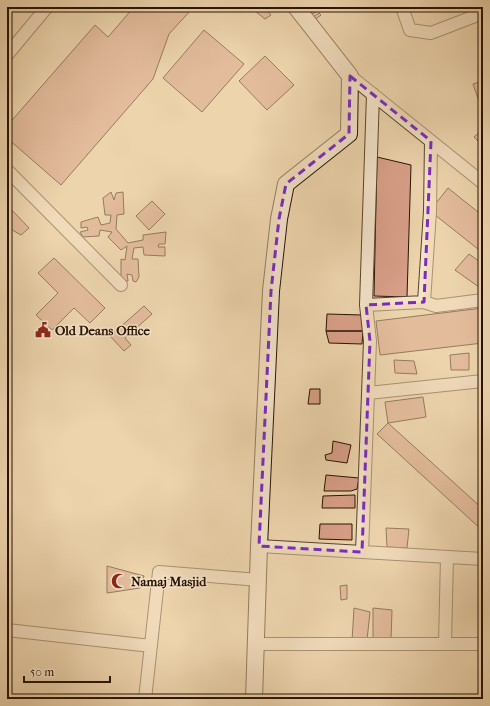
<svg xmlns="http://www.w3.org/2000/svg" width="490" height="706" font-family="'IM FELL French Canon',serif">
<rect width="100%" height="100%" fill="#edd4ad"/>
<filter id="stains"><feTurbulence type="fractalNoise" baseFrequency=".005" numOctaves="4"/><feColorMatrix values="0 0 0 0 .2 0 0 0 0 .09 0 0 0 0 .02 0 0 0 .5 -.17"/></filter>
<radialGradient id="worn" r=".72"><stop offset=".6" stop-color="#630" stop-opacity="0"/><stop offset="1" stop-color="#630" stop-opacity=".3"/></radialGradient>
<path fill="#d89f88" stroke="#291200" d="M134,7H188L191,10L169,34L153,79L61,185L7,138V126L95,25L108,37Z
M259,7H265L271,15L265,19L255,11Z
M304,7H317L319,10L311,15L313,17L319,13L321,15L313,21Z
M204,30L244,64L202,112L163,78Z
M265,56L294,85L267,110L239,81Z
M483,81V109L482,110L473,84Z
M483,129V146L474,137Z
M377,157L411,165L407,297L374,296Z
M448,188L483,216V253L430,211Z
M111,192L114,200L116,193L123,192L124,214L117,215L116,229L128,243L143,240V235L166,232L165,244H159L158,247H165V256L144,255L143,247L134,248L132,259H138L139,277L136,282L133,281L132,275L127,274L128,281L121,282V259L125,260L127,246L121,250L108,237L112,232L100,230L99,236L83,237L80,232L88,230L87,227L81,228V222L98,217L101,225L110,223L111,215H105L103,198Z
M152,201L165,214L149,230L136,216Z
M7,205L29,228L21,235L7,227Z
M469,254L483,264V290L455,270Z
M54,258L105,308L90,323L74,308L52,330L36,315L58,293L38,273Z
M144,306L152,314L125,338L131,345L124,351L110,336Z
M483,308V343L380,355L376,321Z
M327,314L362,315L363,331H326Z
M326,331H363L362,344L329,343Z
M469,353V370H451L450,355Z
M394,360L414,361L417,374L395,373Z
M310,389H320V404H308Z
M423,397L426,417L388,423L385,402Z
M388,423L483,509V531L377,434Z
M333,441L351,445L347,463L326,460L325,455L332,453Z
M326,475L359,478L357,489L351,491H324Z
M355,495V508H322L323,496Z
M320,524H352V540L319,539Z
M386,528L409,529L407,548L387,547Z
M107,566L144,576L140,588L107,593Z
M347,585V599L341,600L340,586Z
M354,608L370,612L367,640L352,641Z
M373,608L392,610L391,640H373Z"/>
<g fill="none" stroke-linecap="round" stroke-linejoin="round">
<defs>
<path id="street" d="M402,7L410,30L431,33L483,13
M7,55L47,7
M350,76L483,183
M7,170L121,285
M424,302L430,211L431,141
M366,305L373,94
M368,393L483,381
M259,546L483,559
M362,552L370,341L366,305L424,302L436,306L483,300
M7,630L151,646
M256,644H483
M445,644L447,557
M145,699L159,572L258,580"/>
<path id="secondary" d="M254,699L259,546L271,291L279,219L286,184L349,134L350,76L296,7"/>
</defs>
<use href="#street" stroke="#5a422b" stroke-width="14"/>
<use href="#secondary" stroke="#291200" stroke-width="18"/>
<use href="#street" stroke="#f3e3ca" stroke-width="12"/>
<use href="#secondary" stroke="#f3e3ca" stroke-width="16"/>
</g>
<path d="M0 0H490V706H0ZM350,76L431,141L424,302L366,305L370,341L362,552L259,546L271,291L279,219L286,184L349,134Z" fill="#edd4ad" fill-opacity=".55" fill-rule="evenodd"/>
<path fill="none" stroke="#7b2cbf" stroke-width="3" stroke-dasharray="8 5" stroke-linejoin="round" d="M350,76L431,141L424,302L366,305L370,341L362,552L259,546L271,291L279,219L286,184L349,134Z"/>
<defs>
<symbol id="civic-bare" viewBox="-9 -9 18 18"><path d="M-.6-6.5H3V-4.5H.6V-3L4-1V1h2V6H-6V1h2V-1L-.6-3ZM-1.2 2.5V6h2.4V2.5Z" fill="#8f2418" stroke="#f3e3ca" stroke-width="2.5" paint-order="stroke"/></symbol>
<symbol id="mosque-bare" viewBox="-9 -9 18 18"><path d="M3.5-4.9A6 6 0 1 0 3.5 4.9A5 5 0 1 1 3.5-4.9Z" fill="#8f2418" stroke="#f3e3ca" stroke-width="2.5" paint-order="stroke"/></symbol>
</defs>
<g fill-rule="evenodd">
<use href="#civic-bare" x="32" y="319" width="22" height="22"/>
<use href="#mosque-bare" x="108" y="570" width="22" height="22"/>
</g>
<g text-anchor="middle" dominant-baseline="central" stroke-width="3" stroke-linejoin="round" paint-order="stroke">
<g font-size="13" font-weight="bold" fill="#291200" stroke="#f3e3ca" text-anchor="start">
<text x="55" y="330">Old Deans Office</text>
<text x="131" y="581">Namaj Masjid</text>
</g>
</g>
<rect width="490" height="706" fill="none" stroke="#edd4ad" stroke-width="24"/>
<rect x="8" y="8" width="474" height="690" fill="none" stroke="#291200" stroke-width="2"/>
<rect x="12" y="12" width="466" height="682" fill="none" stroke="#291200"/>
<path d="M24 676v6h86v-6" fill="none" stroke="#291200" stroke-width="2"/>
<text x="30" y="676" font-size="12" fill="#291200" stroke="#f3e3ca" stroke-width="3" paint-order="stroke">50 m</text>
<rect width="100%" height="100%" filter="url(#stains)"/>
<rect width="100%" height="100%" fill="url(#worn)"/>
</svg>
